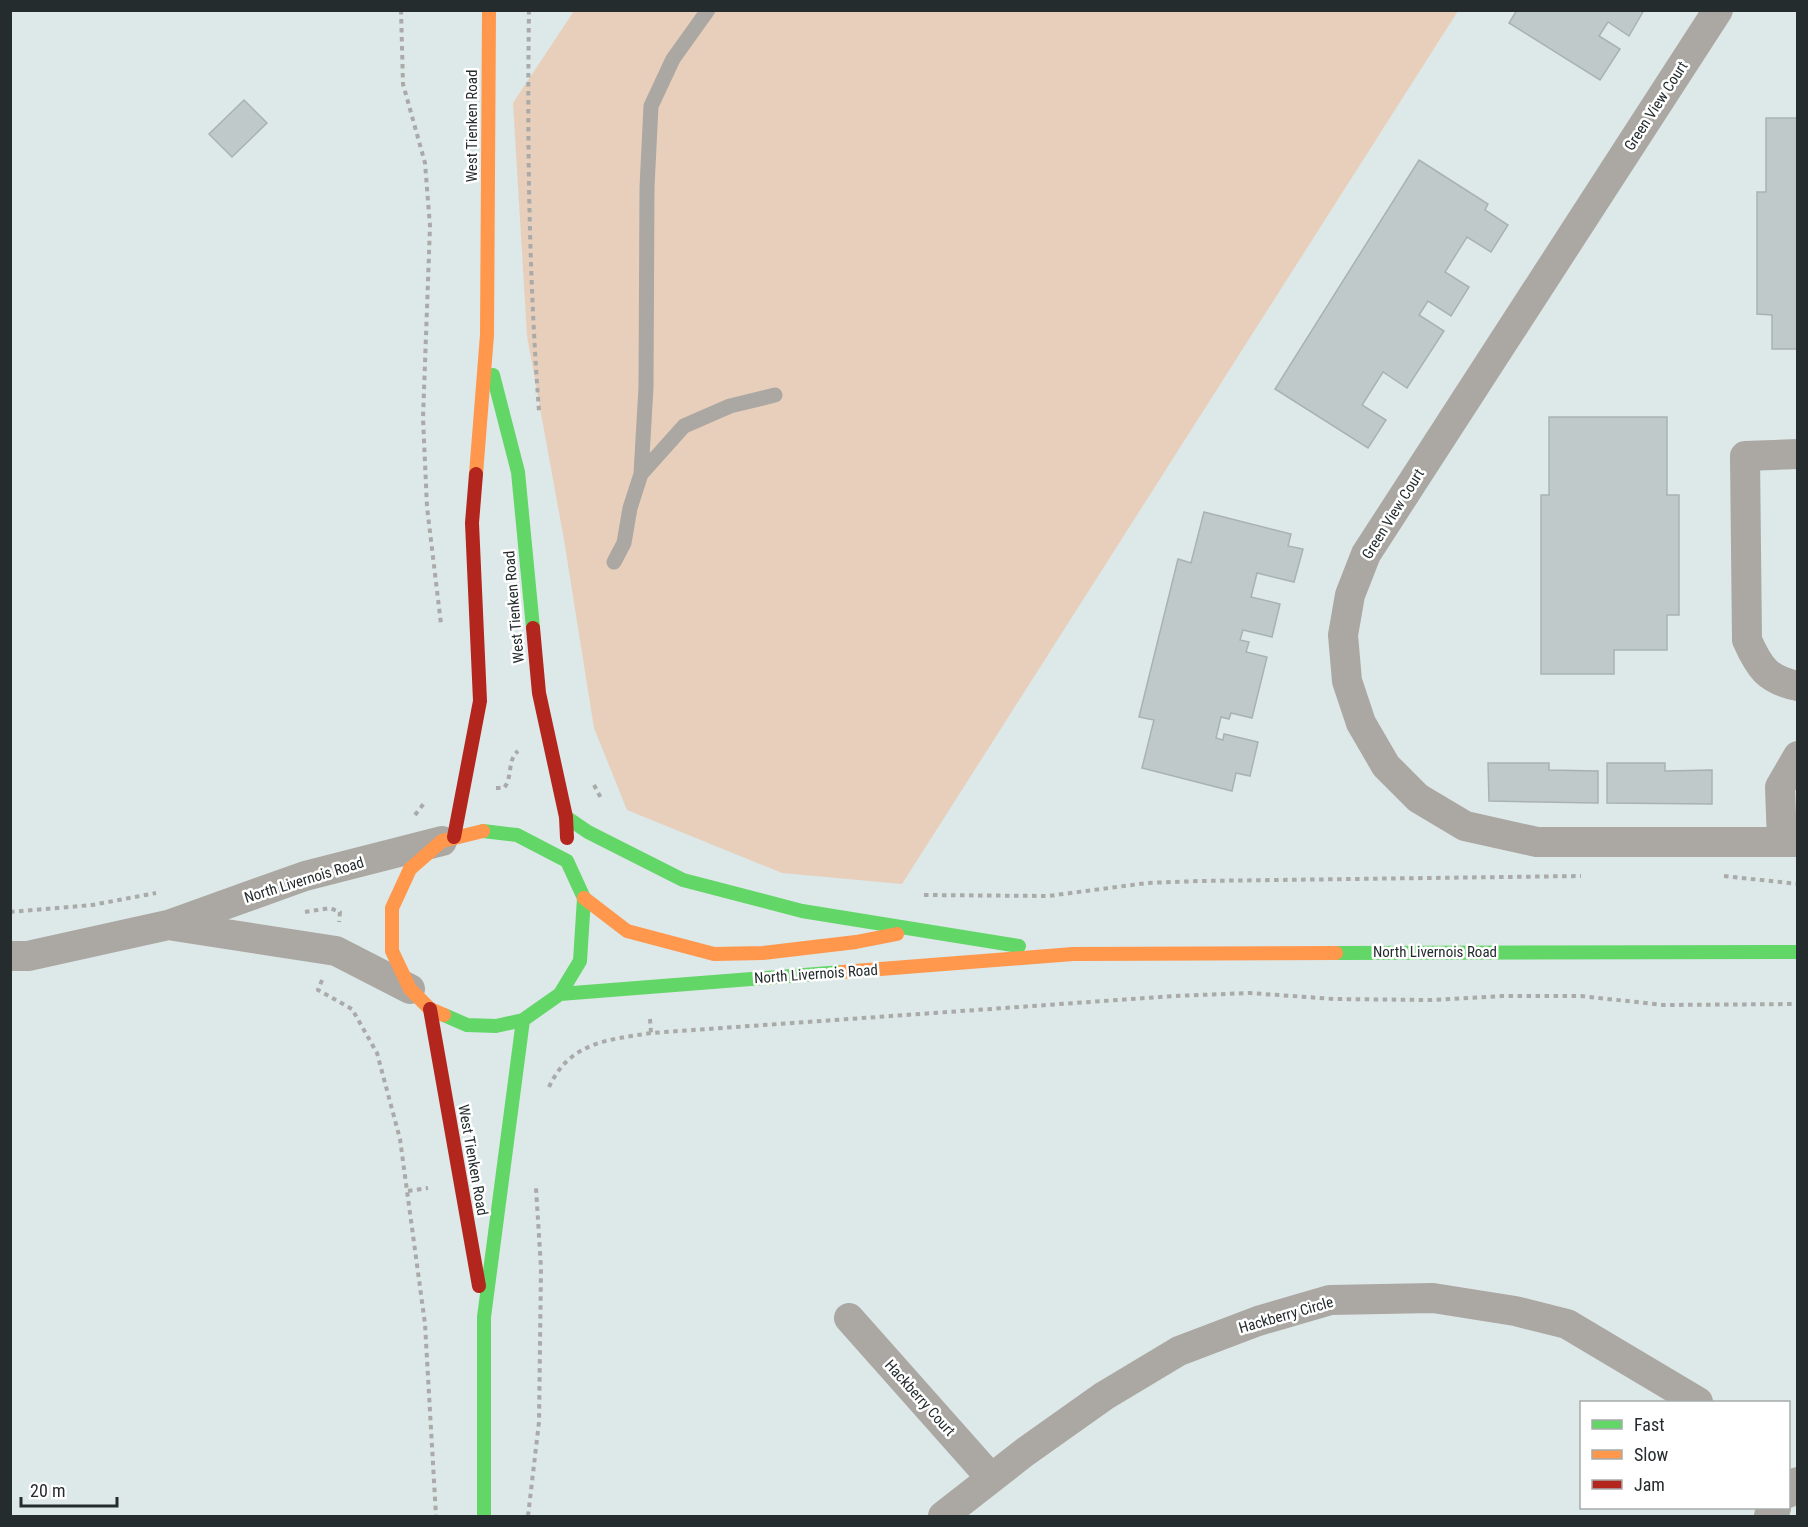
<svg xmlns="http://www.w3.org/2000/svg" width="1808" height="1527" font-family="'Roboto Condensed',sans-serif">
<rect width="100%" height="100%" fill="#dde8e9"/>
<path fill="#e8cfbc" d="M574,11H1458L902,884L782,873L627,810L594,728L564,540L527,336L513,103Z"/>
<path fill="#c0c9ca" stroke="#a9b2b2" stroke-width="1.5" d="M1517,10H1644L1629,36L1608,22L1599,36L1620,49L1600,80L1509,23Z
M244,100L267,123L232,157L209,134Z
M1766,118H1798V349H1772V315L1757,314V192H1766Z
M1419,160L1488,204L1485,210L1508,225L1491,252L1467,237L1445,272L1469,287L1451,316L1428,301L1419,315L1444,331L1407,388L1383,372L1362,405L1386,420L1368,448L1275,389Z
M1549,417H1667V495H1679V615H1667V650H1614V674H1541V495H1549Z
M1204,512L1291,534L1288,546L1303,549L1294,582L1257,573L1251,597L1280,604L1272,637L1243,630L1240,640L1249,642L1246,652L1267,657L1252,718L1231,713L1229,719L1221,717L1216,738L1223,740L1224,734L1258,742L1250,776L1236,773L1232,791L1142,768L1154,720L1139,717L1178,559L1191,563Z
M1488,763H1549V770L1598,771V803L1489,801Z
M1607,763H1665V771L1712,770V804L1607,803Z"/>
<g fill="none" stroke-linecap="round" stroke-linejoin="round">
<path stroke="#aaaaa8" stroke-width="4" stroke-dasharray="4.5 4.5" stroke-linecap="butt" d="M401,10L403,84L425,163L430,226L423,418L427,507L441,624
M529,10C527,144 529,278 539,411
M594,785L602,800
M496,788H504C513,777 507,760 518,751
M415,815L425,802
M1724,876L1798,884
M924,895L1048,896L1147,883L1200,881L1581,876
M10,912L92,905L156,893
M305,912L330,908L340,912L339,922
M322,980L318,990L352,1009L377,1053L400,1139L425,1324L436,1516
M650,1019L651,1033
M549,1087C570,1042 607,1040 651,1033L1174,996L1250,993L1334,999L1430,1000L1502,996H1581L1663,1005L1798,1004
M408,1191L428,1188
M528,1516L539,1422L541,1268L536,1188"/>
<path stroke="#aba7a2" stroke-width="15" d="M641,474L646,387L647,187L651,106L673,59L708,10
M614,562L624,543L630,508L641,474L684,426L730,406L775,395"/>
<path stroke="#aba7a2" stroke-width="30" d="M1718,10L1366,554L1350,595L1343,635L1347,681L1361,723L1386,766L1418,798L1465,826L1537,842H1798
M1798,454L1745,456L1747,640C1759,667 1767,680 1798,686
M1782,842L1780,787L1798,756
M174,926L336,951L410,989
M10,956H28L168,925L305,876L442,841
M849,1318L991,1478
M1788,1493L1798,1482
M943,1516L1025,1452L1104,1396L1179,1351L1258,1321L1330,1300L1433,1298L1515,1311L1567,1324L1698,1402
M1769,1516L1776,1508"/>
<path stroke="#63d668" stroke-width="14" d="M493,375L518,472L533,628
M566,817L588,832L683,880L802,911L1019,946
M1336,953L1798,952
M560,994L842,972
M444,1015L467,1025L496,1026L523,1020L560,994L580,961L584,898L567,861L517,835L483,831
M484,1516V1317L523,1020"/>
<path stroke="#ff974d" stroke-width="14" d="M476,474L487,335L489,10
M584,898L627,931L714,954L763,953L856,942L897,934
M842,972L1073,954L1336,953
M444,1015L430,1009L410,989L392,951V908L410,869L442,841L483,831"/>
<path stroke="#b3261e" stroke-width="14" d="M533,628L539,693L566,817L567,838
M454,837L480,701L472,523L476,474
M430,1009L479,1286"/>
</g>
<g text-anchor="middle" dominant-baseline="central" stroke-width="5" stroke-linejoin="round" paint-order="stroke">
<g font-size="15" fill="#242c2d" stroke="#fff">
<text transform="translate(1656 106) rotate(-57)">Green View Court</text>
<text transform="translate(472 126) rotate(-90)">West Tienken Road</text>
<text transform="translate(1393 514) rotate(-58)">Green View Court</text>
<text transform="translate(514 607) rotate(-95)">West Tienken Road</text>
<text transform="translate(304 880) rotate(-17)">North Livernois Road</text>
<text x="1435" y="952">North Livernois Road</text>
<text transform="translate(816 974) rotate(-4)">North Livernois Road</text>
<text transform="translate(473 1160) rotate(80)">West Tienken Road</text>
<text transform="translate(1286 1315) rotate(-16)">Hackberry Circle</text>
<text transform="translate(920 1398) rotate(48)">Hackberry Court</text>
</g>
</g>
<rect width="1808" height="1527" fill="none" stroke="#242c2d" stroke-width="24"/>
<rect x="1580" y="1401" width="210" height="108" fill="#ffffff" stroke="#a7abab" stroke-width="1.5"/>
<rect x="1592" y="1420" width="30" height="9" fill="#63d668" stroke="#a7abab" stroke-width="1.5"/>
<text x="1634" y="1431" font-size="18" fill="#242c2d">Fast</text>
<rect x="1592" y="1450" width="30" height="9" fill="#ff974d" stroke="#a7abab" stroke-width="1.5"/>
<text x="1634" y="1461" font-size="18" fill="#242c2d">Slow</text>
<rect x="1592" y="1480" width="30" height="9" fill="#b3261e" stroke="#a7abab" stroke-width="1.5"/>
<text x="1634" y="1491" font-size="18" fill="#242c2d">Jam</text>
<path d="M21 1497v9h96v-9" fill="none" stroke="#242c2d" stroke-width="3"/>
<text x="30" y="1497" font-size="18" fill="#242c2d" stroke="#ffffff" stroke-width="4.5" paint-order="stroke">20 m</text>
</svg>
